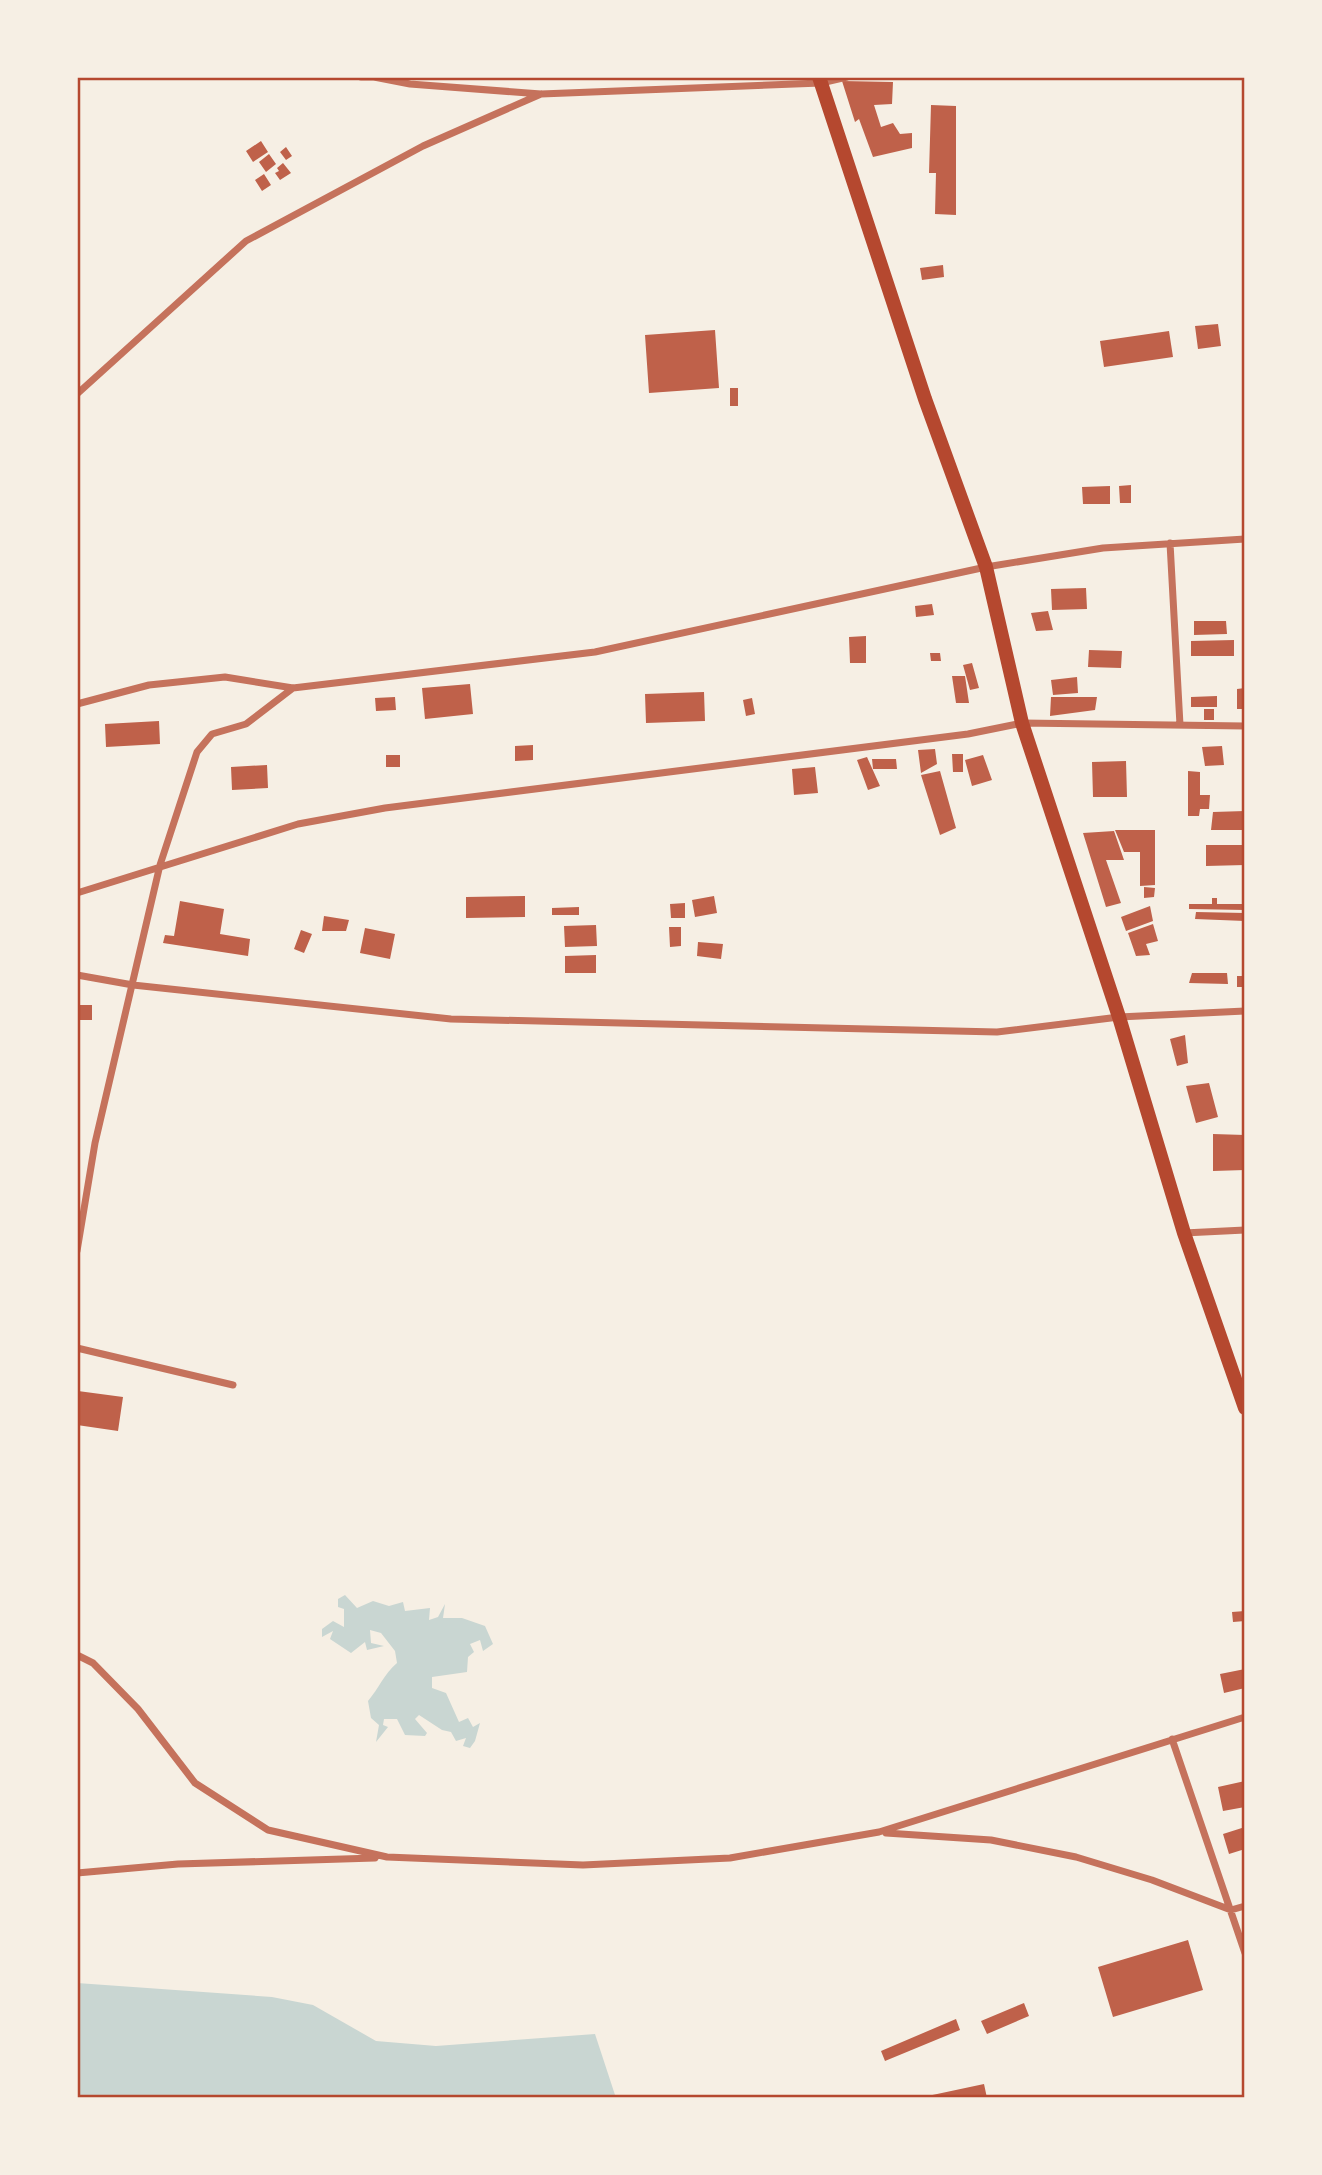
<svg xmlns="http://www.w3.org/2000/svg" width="1322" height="2175" font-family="'Nunito Sans',sans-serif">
<rect width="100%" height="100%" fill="#f6efe4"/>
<path fill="#c9d6d2" d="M345,1595L357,1608L373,1601L389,1606L403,1602L405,1611L430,1608L429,1620L438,1617L445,1604L443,1618H462L485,1626L493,1644L483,1651L480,1640L470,1644L474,1652L468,1657L467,1672L432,1677V1688L446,1693L459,1722L468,1718L473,1727L480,1723L475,1741L470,1748L463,1746L466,1738L456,1741L451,1732L442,1730L419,1715L415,1719L427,1733L425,1736L405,1735L397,1719H384L383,1725L388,1727L376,1742L379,1725L371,1718L368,1701C379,1688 384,1674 397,1663L395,1651L381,1633L370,1630L371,1643L384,1646L367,1650L365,1642L351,1653L330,1639L333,1631L322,1637V1629L333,1621L344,1627V1609L338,1607V1599Z
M77,1983L272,1997L313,2005L376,2041L436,2046L595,2034L616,2098H77Z"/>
<path fill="#bf614a" d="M842,81L893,82L892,104L874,105L881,127L893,123L900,134L912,133V148L873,157L859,119L855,122Z
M931,105L956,106V215L935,214L936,173H929Z
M261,141L268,152L253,162L246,151Z
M286,147L292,156L286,160L280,152Z
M269,154L276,164L266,172L259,162Z
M283,163L291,173L280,180L275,173L279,171L277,168Z
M264,174L271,185L262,191L255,180Z
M943,265L944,277L922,280L920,268Z
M1218,324L1221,346L1198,349L1195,326Z
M715,330L719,388L649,393L645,335Z
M1169,331L1173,357L1104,367L1100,341Z
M730,388H738V406H730Z
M1131,485V503H1120L1119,486Z
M1110,486V504H1083L1082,487Z
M1086,588L1087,609L1052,610L1051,589Z
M932,604L934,615L916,617L915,606Z
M1048,611L1053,630L1036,631L1031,613Z
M1194,621H1226L1227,634L1194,635Z
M866,636V663H850L849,637Z
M1234,640V656H1191V641Z
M1089,650L1122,651L1121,668L1088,667Z
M930,653H940L941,661H931Z
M972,663L979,688L970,690L963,665Z
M952,676H965L969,703H956Z
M1077,677L1078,693L1053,695L1051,680Z
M470,684L473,714L425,719L422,688Z
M1245,688V709H1237V689Z
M704,692L705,721L646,723L645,694Z
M1217,696V707H1191V697Z
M395,697L396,710L376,711L375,698Z
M1051,697H1097L1095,710L1050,716Z
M752,698L755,714L746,716L743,700Z
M1204,709H1214V720H1204Z
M159,721L160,744L106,747L105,724Z
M533,745V760L515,761V746Z
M1222,746L1224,765L1205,766L1202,747Z
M935,749L937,764L921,773L918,750Z
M952,754H963V772H953Z
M386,755H400V767H386Z
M983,755L992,780L972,786L965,760Z
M867,757L880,786L868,790L857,760Z
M872,759H896L897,769H873Z
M1126,761L1127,797H1093L1092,762Z
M267,765L268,788L232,790L231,767Z
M815,767L818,793L794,795L792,769Z
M940,771L956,828L940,835L921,775Z
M1188,771L1200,772V795H1210L1209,809H1200L1199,816H1188Z
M1245,811V830H1211L1213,812Z
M1115,830H1155V885L1140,886V852H1124Z
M1114,831L1124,860H1106L1121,903L1106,907L1083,833Z
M1206,845H1245V865L1206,866Z
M1144,887L1155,888L1154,897L1144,898Z
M525,896V917L466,918V897Z
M714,896L717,913L695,917L692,900Z
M1212,898H1217V904H1245V910L1189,909V904H1212Z
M180,901L224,909L220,934L250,939L248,956L163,943L165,935L174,936Z
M685,903V918H671L670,904Z
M1150,906L1153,921L1126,931L1121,917Z
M579,907V915H552V908Z
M1196,912L1245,913V921L1195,919Z
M324,916L349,920L346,931H322Z
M1153,924L1158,941L1146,944L1150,955L1136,956L1128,933Z
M596,925L597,946L565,947L564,926Z
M669,927H681V946L670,947Z
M365,928L395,934L390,959L360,953Z
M301,930L312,934L304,953L294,949Z
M698,942L723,944L721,959L697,956Z
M596,955V973H565V956Z
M1192,973H1227L1228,984L1189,983Z
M1237,976H1245V987H1237Z
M77,1005H92V1020H77Z
M1185,1035L1188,1063L1177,1066L1170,1039Z
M1209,1083L1218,1117L1196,1123L1186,1086Z
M1213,1134L1245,1135V1170L1213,1171Z
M78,1391L123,1397L118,1431L77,1425Z
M1245,1611V1621L1233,1622L1232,1612Z
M1245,1669V1688L1224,1693L1220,1674Z
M1245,1781V1807L1223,1811L1218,1787Z
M1245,1827V1849L1229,1854L1223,1834Z
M1188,1940L1203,1990L1113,2017L1098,1967Z
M1024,2003L1029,2016L987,2034L981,2021Z
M956,2019L960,2030L885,2061L881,2051Z
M984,2084L987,2098H923V2097Z"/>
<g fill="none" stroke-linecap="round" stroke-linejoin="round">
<path stroke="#c5725c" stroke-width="7" d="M361,77H374
M374,77L410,84L541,94L821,83L847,77
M77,394L246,241L423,146L541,94
M1170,543L1180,725
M77,704L149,685L225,677L293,688L595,652L986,567L1103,548L1245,539
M77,893L298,824L385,808L968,734L1022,723L1245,726
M77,975L133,985L451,1019L997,1032L1119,1017L1245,1011
M1184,1233L1245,1230
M77,1251L95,1143L160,865L197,752L212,734L246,724L293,688
M77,1348L233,1385
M77,1655L93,1663L138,1709L195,1783L268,1830L387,1857L583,1865L730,1858L879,1832L1245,1717
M1172,1739L1245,1953
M886,1833L991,1840L1076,1857L1152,1880L1231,1910L1245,1906
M77,1873L178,1864L375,1858"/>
<path stroke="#b5482f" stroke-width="14" d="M819,77L925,399L986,567L1022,723L1119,1017L1184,1233L1245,1408"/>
</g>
<rect width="1322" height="2175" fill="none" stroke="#f6efe4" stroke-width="158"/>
<rect x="79" y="79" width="1164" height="2017" fill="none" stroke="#b5482f" stroke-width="2.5"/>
</svg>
